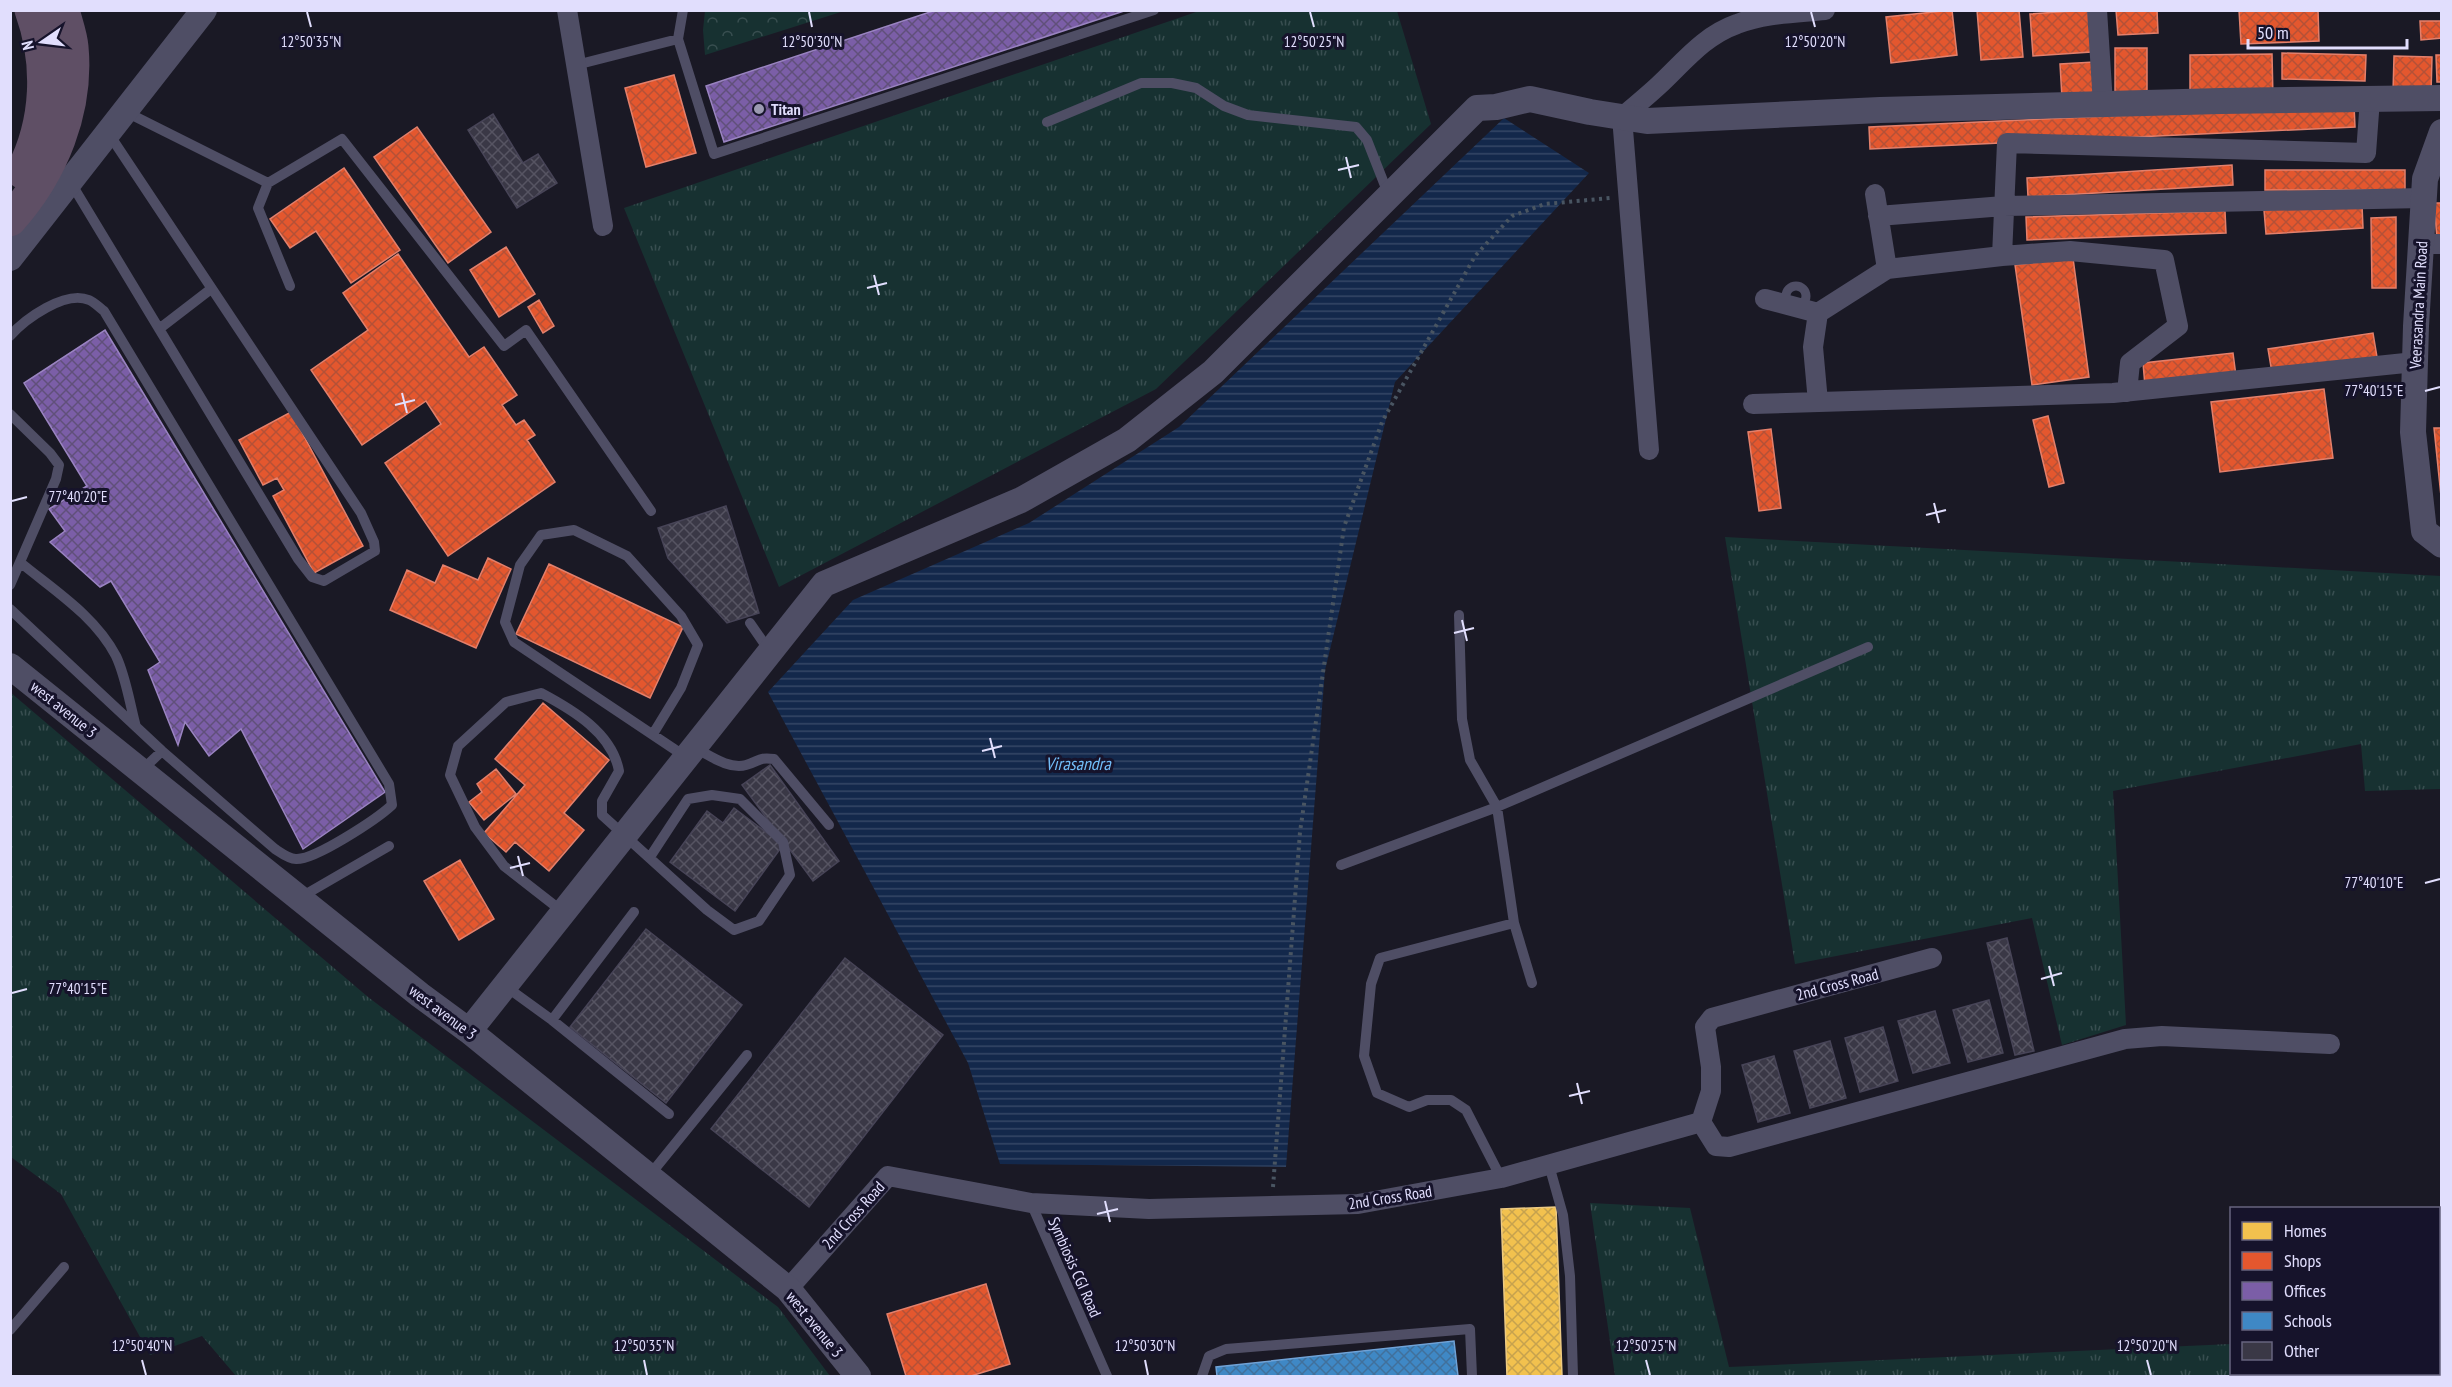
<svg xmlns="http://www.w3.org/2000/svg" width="2452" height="1387" font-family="'PT Sans Narrow',sans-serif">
<defs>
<pattern id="grass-tufts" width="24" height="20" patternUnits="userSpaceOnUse" patternTransform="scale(1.5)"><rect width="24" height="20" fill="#173131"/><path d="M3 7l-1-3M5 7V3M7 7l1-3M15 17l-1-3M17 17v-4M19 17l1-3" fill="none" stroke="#384e50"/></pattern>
<pattern id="park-crowns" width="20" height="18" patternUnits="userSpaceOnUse" patternTransform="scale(1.5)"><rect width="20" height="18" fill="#173131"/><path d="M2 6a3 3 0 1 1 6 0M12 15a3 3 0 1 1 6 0" fill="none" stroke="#384e50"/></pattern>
<pattern id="water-rules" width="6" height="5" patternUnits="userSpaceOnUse" patternTransform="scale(1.5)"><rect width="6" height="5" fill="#13284b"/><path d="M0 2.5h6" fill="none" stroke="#354766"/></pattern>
<pattern id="homes-cross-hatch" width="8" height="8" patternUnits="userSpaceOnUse" patternTransform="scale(1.5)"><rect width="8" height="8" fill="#f2c14e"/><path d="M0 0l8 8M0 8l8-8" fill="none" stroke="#c6a24e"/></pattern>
<pattern id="shops-cross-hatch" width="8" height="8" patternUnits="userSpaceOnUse" patternTransform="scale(1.5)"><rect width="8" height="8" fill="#e4572e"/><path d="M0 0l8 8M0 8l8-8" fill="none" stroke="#b45137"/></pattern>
<pattern id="offices-cross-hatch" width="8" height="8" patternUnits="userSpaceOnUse" patternTransform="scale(1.5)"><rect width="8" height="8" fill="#7b5ea7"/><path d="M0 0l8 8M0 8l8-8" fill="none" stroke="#60507a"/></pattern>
<pattern id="schools-cross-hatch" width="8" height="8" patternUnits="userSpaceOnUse" patternTransform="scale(1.5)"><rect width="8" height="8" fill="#3f88c5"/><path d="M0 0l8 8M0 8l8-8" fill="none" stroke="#41709b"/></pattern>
<pattern id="building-cross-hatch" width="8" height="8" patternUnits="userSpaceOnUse" patternTransform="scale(1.5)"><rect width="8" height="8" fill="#3a3846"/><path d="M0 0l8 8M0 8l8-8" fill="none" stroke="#565462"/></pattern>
</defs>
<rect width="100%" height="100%" fill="#1a1925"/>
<path fill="url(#grass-tufts)" d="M1199,11H1397L1431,124L1156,389L779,587L624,208Z
M1725,537L2441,576V789L2365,791L2361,744L2113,791L2126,1025L2062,1045L2032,918L1795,964Z
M10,692L368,997L778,1307L830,1376H236L202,1336L150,1355L61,1194L11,1157Z
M1590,1203L1690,1208L1729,1367L2231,1344L2232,1374H2355V1376H1615Z"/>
<path fill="url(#park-crowns)" d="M705,11V10L844,11L705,55L703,30Z"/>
<path fill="url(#water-rules)" d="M1504,118L1589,173L1395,382L1325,670L1286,1167L1000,1164L968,1063L768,692L853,600L1029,523L1179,427Z"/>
<path fill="url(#homes-cross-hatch)" stroke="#edca82" stroke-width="1.5" d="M1556,1207L1562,1376H1507L1501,1209Z"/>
<path fill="url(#shops-cross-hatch)" stroke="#e3806c" stroke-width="1.5" d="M1952,10L1957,55L1891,63L1886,17Z
M1977,10H2019L2023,57L1981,60Z
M2088,10L2091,52L2033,56L2030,14Z
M2116,10H2157L2158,33L2118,35Z
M2239,10H2318L2319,41L2241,44Z
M2420,21H2442V38L2421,40Z
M2115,48H2147V101H2115Z
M2282,53L2366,55L2365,81L2282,79Z
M2272,54L2273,98L2190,99V55Z
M2436,55H2442V82H2437Z
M2394,56L2432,57L2431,94L2393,92Z
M2094,62L2096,96L2062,98L2060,64Z
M674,75L696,153L646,167L625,88Z
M2354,105L2355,127L1870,149L1869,127Z
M417,127L491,232L448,263L374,157Z
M2232,165L2233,185L2028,197L2027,178Z
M344,168L400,250L351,283L316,231L290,248L270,219Z
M2265,170H2405V190H2265Z
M2434,203H2442V237L2437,238Z
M2362,205L2363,228L2266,234L2264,210Z
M2225,211L2226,233L2027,240L2026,217Z
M2396,217V288H2372L2371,218Z
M506,247L535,294L499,317L470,270Z
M398,254L469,357L484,347L517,395L502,405L516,425L524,420L535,435L527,440L555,482L448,556L385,463L441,424L426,401L362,445L311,370L368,330L343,293Z
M2073,258L2089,377L2032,385L2015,265Z
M539,300L554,326L543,333L528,307Z
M2373,333L2377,357L2272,373L2268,349Z
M2233,353L2236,376L2145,386L2143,363Z
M2324,389L2333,458L2220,472L2211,402Z
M291,412L363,546L314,573L273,496L284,490L277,478L263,485L239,440Z
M2048,416L2064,483L2049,487L2033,420Z
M2434,428H2442V506Z
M1771,429L1781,508L1759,511L1748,432Z
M488,558L511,569L476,648L390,610L407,570L435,583L443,565L478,580Z
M549,564L683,627L650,698L516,634Z
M543,703L609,760L564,813L584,830L549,871L515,842L506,852L484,833L525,785L495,759Z
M496,769L516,794L484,820L469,802L482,792L477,784Z
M460,860L494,919L459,940L424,881Z
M986,1284L1010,1364L971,1376H906L887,1314Z"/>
<path fill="url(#offices-cross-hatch)" stroke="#9a84c1" stroke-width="1.5" d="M936,10H1127L724,142L706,86Z
M105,330L385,792L303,849L241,729L209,756L185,722L178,745L148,670L160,662L111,581L100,587L50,542L65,531L49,509L87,486L24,383Z"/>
<path fill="url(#schools-cross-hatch)" stroke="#70a2d6" stroke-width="1.5" d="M1454,1341L1458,1376H1217L1216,1367Z"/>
<path fill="url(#building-cross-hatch)" stroke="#474457" stroke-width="1.5" d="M493,114L523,163L538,154L557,183L517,208L468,130Z
M726,506L759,613L727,623L668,558L658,528Z
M770,765L839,861L813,881L742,785Z
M734,808L783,845L735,911L670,862L707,811L723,823Z
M646,929L742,1005L666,1103L570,1027Z
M2007,938L2034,1051L2015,1055L1987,943Z
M845,958L943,1035L809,1207L711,1129Z
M1989,1000L2003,1053L1968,1062L1953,1010Z
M1935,1011L1950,1063L1913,1073L1898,1021Z
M1883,1027L1898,1081L1860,1092L1845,1038Z
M1830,1041L1846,1098L1810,1108L1794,1051Z
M1774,1056L1790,1113L1758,1122L1742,1065Z
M2442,1274V1376H2409L2408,1374H2438V1275Z"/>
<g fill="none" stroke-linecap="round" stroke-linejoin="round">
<path stroke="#495562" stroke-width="4" stroke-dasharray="3 4.5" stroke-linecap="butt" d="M1273,1187L1300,832L1344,527L1382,422L1475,256L1512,216L1545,204L1610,198"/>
<path stroke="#4f4e65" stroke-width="10" d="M678,39L683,10
M576,65L678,39L714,154L1154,10
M126,112L268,183L258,208L290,286
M1047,122L1141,83H1172L1196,88L1224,106L1248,115L1356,127L1367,140L1389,196
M71,183L298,559L312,577L324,581L375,551L374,542L361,513L109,134
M268,183L342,139L504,346L526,330L651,511
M159,329L211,289
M10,336C25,319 65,290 89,300C94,302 100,308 104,311L389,784L392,805C377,819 315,860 296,859C289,859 281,853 275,849L162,751L10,609
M10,414L50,453L59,465L56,479L10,585
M21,563C55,591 95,616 116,656C126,677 130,705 136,727
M1459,615L1462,719L1470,760L1497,807L1514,923L1532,983
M750,623L770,652
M653,734L681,688L698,645L681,616L627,556L574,530L541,535L520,565L505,622L514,642L686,757
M695,748C709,755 729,770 746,765C760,761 758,757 774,759L829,825
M141,771L162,751
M1341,865L1497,807L1868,647
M301,897L389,846
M563,912L504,866L475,827L450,775L458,746L506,702L541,693C573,710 612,733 619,771L602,801V815L707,910L734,930L759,921L790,875L783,842L740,799L712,795L688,799L650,857
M505,986L552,1020L669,1114
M552,1020L634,912
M1549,1165L1563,1215L1570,1276L1573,1376
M649,1176L747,1055
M1501,1178L1466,1110L1451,1100H1427L1409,1107L1377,1093L1364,1056L1371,984L1380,958L1514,923
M1031,1203L1107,1376
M10,1330L64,1267
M1202,1376L1209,1356L1226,1349L1470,1329L1472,1376"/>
<path stroke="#4f4e65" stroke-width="20" d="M567,10L603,226
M2097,10L2103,104
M1875,194L1887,269
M1878,216L2004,206L2424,198
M2421,244H2442
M2002,256L2070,251L2164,260L2178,326L2130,363L2127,392
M1791.5 296a4.5 4.5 0 1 1 9 0a4.5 4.5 0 1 1-9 0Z
M1765,299L1818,313
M1818,402L1813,347L1818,313L1887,269L2002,256L2007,143L2366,153L2370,99
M1753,404L2113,393L2415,362
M1649,450L1622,117C1634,107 1646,97 1658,86C1683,63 1703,36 1737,24C1765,13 1796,13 1825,10
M1701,1122L1716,1146L1729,1147L2125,1039L2162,1036L2330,1044
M1701,1122L1711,1091V1067L1705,1027L1712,1018L1932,958
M788,1289L888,1176L1031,1203L1149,1209L1358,1204L1501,1178L1701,1122"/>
<path stroke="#4f4e65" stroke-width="26" d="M2442,132L2425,179L2416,326L2413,432L2424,531L2442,545
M10,258L204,10
M10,666L420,995L469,1031L788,1289L858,1376
M469,1031L824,584L1021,500L1127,440L1213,372L1477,108L1496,107L1530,99L1590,112L1647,121L1880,110L2221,101L2442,98"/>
<path stroke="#5f4f65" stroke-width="33" d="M22,172C48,122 50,63 31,10
M10,220C52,173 78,110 72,47C71,35 66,22 63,10"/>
</g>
<path fill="none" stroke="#e1defd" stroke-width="2" d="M307,12L311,27M809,12L812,27M1310,12L1314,27M1811,12L1815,27M1346,157L1351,178M1338,170L1359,165M874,275L879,295M867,288L887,283M2425,391L2440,387M402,393L407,413M395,405L415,400M12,501L27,497M1934,503L1939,523M1926,515L1946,510M1462,620L1467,641M1454,633L1474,628M990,738L995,758M982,751L1002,746M518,856L523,876M510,868L530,863M2425,883L2440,879M2049,966L2054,986M2041,979L2062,973M12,993L27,989M1577,1083L1582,1104M1569,1096L1590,1091M1105,1201L1110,1222M1097,1214L1118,1209M142,1360L146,1375M644,1360L647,1375M1145,1360L1148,1375M1646,1360L1650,1375M2147,1360L2151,1375"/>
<circle fill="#9b99b1" stroke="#16132b" stroke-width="2" cx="759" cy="109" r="6"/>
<g text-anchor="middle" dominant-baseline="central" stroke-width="6" stroke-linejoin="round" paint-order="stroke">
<g font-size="16" font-weight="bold" fill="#e1defd" stroke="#16132b" text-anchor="start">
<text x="771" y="109">Titan</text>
</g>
<g font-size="16" fill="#e1defd" stroke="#16132b">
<text transform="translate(2418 305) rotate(-87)">Veerasandra Main Road</text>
<text transform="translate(64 709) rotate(39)">west avenue 3</text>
<text transform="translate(1837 984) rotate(-15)">2nd Cross Road</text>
<text transform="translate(443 1012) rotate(37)">west avenue 3</text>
<text transform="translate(1390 1197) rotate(-9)">2nd Cross Road</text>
<text transform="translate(853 1215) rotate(-48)">2nd Cross Road</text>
<text transform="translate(1075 1267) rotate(66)">Symbiosis CGI Road</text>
<text transform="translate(815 1324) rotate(51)">west avenue 3</text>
</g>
<g font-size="18" font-style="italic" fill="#71bcf8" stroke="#16132b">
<text x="1078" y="763">Virasandra</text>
</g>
</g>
<g font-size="15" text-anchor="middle" fill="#e1defd" stroke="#16132b" stroke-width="6" stroke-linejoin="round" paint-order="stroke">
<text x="311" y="47">12°50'35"N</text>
<text x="812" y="47">12°50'30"N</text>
<text x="1314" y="47">12°50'25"N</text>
<text x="1815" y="47">12°50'20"N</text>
<text x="2374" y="396">77°40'15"E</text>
<text x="78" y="502">77°40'20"E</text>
<text x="2374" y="888">77°40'10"E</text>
<text x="78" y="994">77°40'15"E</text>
<text x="142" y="1351">12°50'40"N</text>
<text x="644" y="1351">12°50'35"N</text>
<text x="1145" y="1351">12°50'30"N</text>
<text x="1646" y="1351">12°50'25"N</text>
<text x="2147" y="1351">12°50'20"N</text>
</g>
<rect width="2452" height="1387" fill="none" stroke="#e1defd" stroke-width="24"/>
<rect x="2230" y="1207" width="210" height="168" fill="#16132b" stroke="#67647f" stroke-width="1.5"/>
<rect x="2242" y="1222" width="30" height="18" fill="#f2c14e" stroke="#67647f" stroke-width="1.5"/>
<text x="2284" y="1237" font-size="18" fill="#e1defd">Homes</text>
<rect x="2242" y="1252" width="30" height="18" fill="#e4572e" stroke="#67647f" stroke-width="1.5"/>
<text x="2284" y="1267" font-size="18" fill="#e1defd">Shops</text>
<rect x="2242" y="1282" width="30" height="18" fill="#7b5ea7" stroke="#67647f" stroke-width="1.5"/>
<text x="2284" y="1297" font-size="18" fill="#e1defd">Offices</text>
<rect x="2242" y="1312" width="30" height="18" fill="#3f88c5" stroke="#67647f" stroke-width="1.5"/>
<text x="2284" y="1327" font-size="18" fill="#e1defd">Schools</text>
<rect x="2242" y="1342" width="30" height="18" fill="#3a3846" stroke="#67647f" stroke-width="1.5"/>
<text x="2284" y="1357" font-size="18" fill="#e1defd">Other</text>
<g transform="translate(42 42) rotate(256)" stroke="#16132b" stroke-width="4.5" paint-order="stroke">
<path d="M0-4.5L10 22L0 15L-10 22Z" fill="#e1defd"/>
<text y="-9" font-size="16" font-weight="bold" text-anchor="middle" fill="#e1defd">N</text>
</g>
<path d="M2248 39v9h159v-9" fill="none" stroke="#e1defd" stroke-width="3"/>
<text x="2257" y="39" font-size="18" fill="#e1defd" stroke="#16132b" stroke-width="4.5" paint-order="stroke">50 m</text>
</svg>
